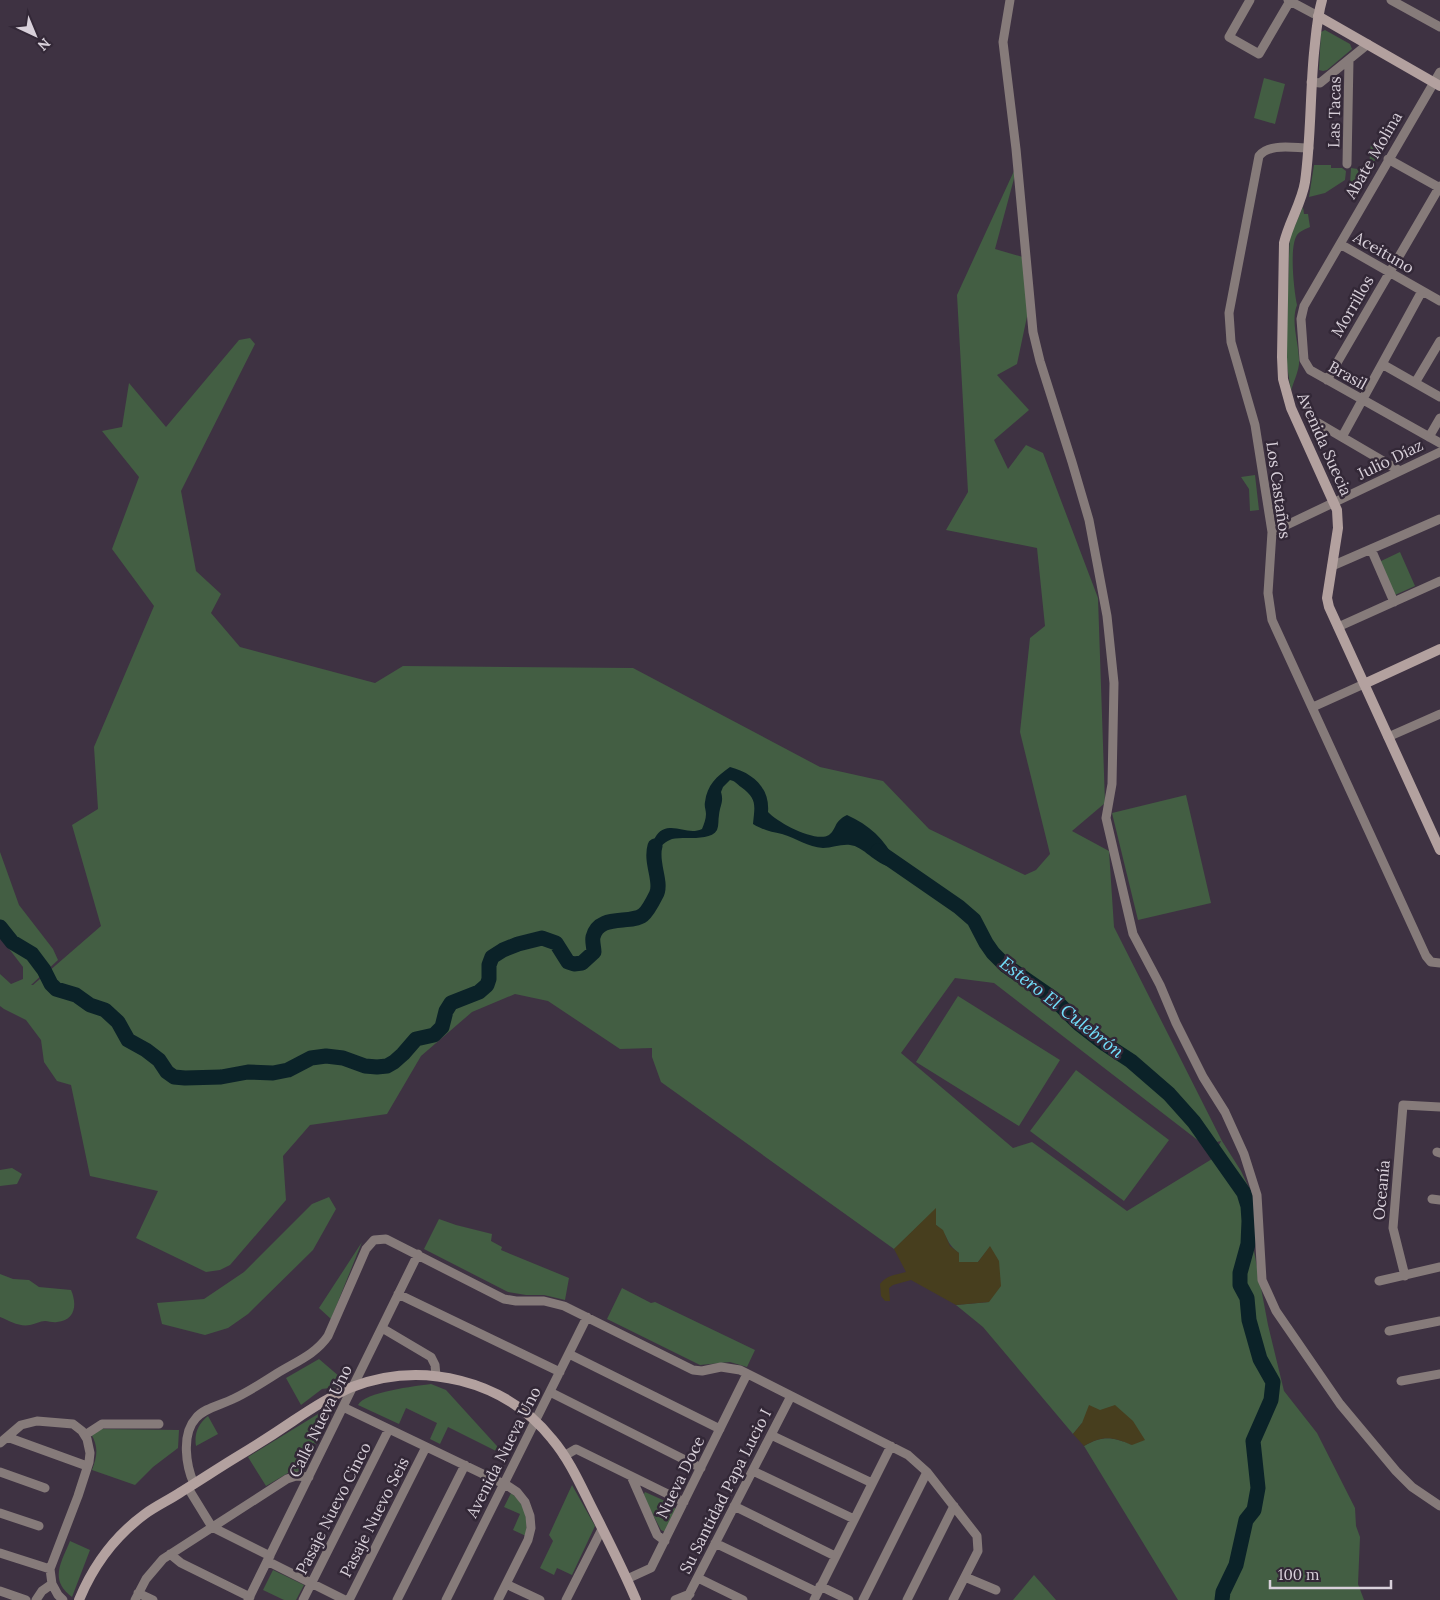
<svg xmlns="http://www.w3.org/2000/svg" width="1440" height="1600" font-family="Lora,serif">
<rect width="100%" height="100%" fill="#3e3242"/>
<path fill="#435e43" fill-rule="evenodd" d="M1325,30L1350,44L1352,49L1327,70L1323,71L1319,70L1321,32Z
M1264,78L1285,84L1275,124L1254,118Z
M1371,143H1375V162L1350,184L1351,168L1364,170L1369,166Z
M1019,160L995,249L1026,258L1033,288L1017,364L997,375L1029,410L994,440L1008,469L1026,445L1043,453L1098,598L1105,803L1072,831L1109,851L1114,927L1222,1141L1241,1171L1252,1194L1254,1251L1268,1325L1284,1391L1317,1433L1355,1508L1356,1526L1360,1537L1358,1584L1364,1600H1178L1084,1446C1104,1435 1112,1437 1132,1445L1082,1423L1073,1434L983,1327L956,1305L989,1302L990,1247L978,1262H959V1253C945,1243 949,1235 936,1225V1209L894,1249L661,1082L652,1057V1048L620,1049L548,1001L515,994L472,1012L421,1056L387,1114L310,1125L283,1156L286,1200L230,1265L220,1270L206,1272L136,1238L158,1191L90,1176L71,1085L57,1081L44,1062L41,1040L26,1020L4,1009L0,1006V974L11,984L23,979V967L0,937V852L19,905L53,949L58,960L31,985H33L101,926L72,825L98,809L94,747L154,606L112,549L139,477L102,431L122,427L129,383L166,427L239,340L250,338L255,344L181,491L196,571L221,594L211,613L240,647L375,683L403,666L633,668L820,767L883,781L929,829L1025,875L1036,870L1050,854L1020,732L1030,638L1045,626L1037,548L946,530L968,492L957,295ZM955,978L994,983L1204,1145L1221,1141L1212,1159L1127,1211L1032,1142L1013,1148L901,1053Z
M1314,165H1331V168H1342L1346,171L1345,180L1325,193L1309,197Z
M1303,207L1304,214H1308L1310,227C1306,229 1300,231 1297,235C1289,247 1294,291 1297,305C1290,323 1300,345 1299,364C1298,373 1293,383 1291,391L1286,359L1289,256L1290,237Z
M1255,475L1259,510L1250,511L1249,489L1241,477Z
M1400,552L1415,586L1395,595L1379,562Z
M1186,795L1211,903L1138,920L1112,813Z
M958,996L1060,1060L1019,1126L916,1062Z
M1076,1070L1169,1140L1124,1201L1030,1131Z
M12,1168L22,1174L17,1184L0,1186V1170Z
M329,1197L336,1209L313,1250L248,1314L228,1328L205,1335L162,1324L157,1303L204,1299L244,1272L312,1204Z
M439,1219L456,1225L492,1234L491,1241L502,1247L501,1250L569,1278L565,1300L544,1295H526L508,1292L424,1249Z
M362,1242L331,1319L319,1308Z
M0,1274L13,1279L29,1280L39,1287L71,1290C77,1304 76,1320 57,1322C53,1323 49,1321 45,1321C40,1321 35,1324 30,1325C19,1327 10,1321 0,1317Z
M622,1288L651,1303L655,1302L755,1350L747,1367L730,1362L700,1365L607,1319Z
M319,1359L340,1377L345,1379L344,1386L322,1389L301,1405L286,1378Z
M431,1384L446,1390L506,1456L448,1427L440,1444L430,1439L437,1423L406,1408L399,1424L358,1405C364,1392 416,1386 431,1384Z
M336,1403L302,1471L288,1473L266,1486L248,1457Z
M208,1416L218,1434L196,1446C194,1434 198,1424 208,1416Z
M99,1429L179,1430L178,1448L153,1467L135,1485L92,1470C97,1457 99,1447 91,1434Z
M572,1485L595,1526L572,1575L557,1568L554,1575L540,1568L553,1541L549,1535Z
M645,1492L674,1505L676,1510L665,1532L661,1530L643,1496Z
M511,1493C526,1505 528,1518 526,1536L513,1530L520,1514L504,1507Z
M70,1541L90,1550L72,1597C49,1580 61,1563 70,1541Z
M273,1570L304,1585L296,1600H284L263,1590Z
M1034,1575L1056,1600H1013Z"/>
<path fill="#473e1e" d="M936,1208V1225L943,1230L950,1246L959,1253V1262H978L990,1246L999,1261L1001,1286L989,1302L956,1305L911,1280L893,1285L889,1288L890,1301H885L881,1296L880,1284C887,1275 895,1275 906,1272L894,1249Z
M1089,1405L1100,1410L1115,1405L1133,1421L1145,1440L1132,1445C1112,1437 1104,1435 1084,1446L1073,1434L1082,1423Z"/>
<path fill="#0b2228" d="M730,767C753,773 770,788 768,812C778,823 816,843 829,835C837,829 833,822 847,815C869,825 885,839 895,861L891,867C875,864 863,846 850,845C841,844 832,848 823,848C808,847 796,838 782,834C771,832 763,830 753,824C755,804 757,799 741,787C737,784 735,781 730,780L723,787L721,792C724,802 720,805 719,815C718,820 719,825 717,830C710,842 683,836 672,839C666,841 661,846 657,850L658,864L654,866L650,865C649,852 653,827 671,828C682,828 691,834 702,829C704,824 706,819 706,814C706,810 704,806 705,802C707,785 717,776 730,767Z"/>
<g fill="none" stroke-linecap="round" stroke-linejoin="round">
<path stroke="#0b2228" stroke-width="15" d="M878,851L959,907L974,920L986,943L993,953L1005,965L1054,999L1078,1023L1105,1044L1131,1061L1169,1094L1194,1122L1244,1193L1248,1206L1249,1221L1248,1244L1240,1273V1285L1247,1298L1249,1320L1260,1359L1273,1382L1271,1400L1253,1441L1258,1488L1254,1510L1246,1520L1236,1565L1223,1592L1222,1600
M0,927L12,942L32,954L44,970L51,984L56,989L76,995L90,1005L105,1010L118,1022L128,1040L146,1050L159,1060L167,1072L174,1077L185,1078L221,1077L248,1072L273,1073L288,1070L311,1058L326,1056L343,1058L365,1066L377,1067L387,1066L394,1062L403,1054L416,1039L434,1035L442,1027L446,1011L451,1003L479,992L487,985L489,979V965L492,957L503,950L518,944L542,938L556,943L568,962L574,964L582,963L594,952C594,948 592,941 593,937C599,913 630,925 643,915C648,911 653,901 656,895C663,883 650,863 655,846"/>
<path stroke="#867b7a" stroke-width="9" d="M1010,0L1003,42L1016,149L1033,332L1040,361L1072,462L1089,520L1107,616L1114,683L1112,784L1106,818L1133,934L1160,985L1176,1023L1203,1077L1225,1112L1244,1154L1257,1195L1262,1280L1276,1311L1340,1404L1396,1471L1412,1487L1440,1506
M1250,0L1229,37L1259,54L1290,1
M1288,0L1318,16
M1391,0L1440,27
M1440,72L1304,306L1301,319L1304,360L1310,370L1440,443
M1311,82L1320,83L1368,44
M1309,148C1293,148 1269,143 1259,156L1229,313L1231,342L1255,425L1272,532L1268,593L1272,620L1426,956L1431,962L1440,963
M1388,159L1440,188
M1347,164L1349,60
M1340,244L1440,301
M1382,364L1440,397
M1327,380L1440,186
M1415,383L1440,341
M1318,423L1400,471
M1342,437L1422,291
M1429,437L1440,418
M1272,532L1440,452
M1371,549L1394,602
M1332,566L1440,519
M1338,627L1440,581
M1313,707L1364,684
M1388,737L1440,714
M1437,1152L1440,1153
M1432,1199L1440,1200
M1405,1276L1393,1228L1403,1105L1440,1107
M1379,1281L1440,1267
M398,1294L560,1372
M382,1328L431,1357L435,1365L436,1376
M1389,1331L1440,1321
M569,1354L720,1429
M1401,1381L1440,1374
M550,1392L701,1468
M343,1407L508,1486L517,1492L525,1502L530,1516L531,1528L528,1540L498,1600
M85,1435L102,1424H159
M771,1435L872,1483
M7,1437L87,1466
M0,1443L21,1425L37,1421L73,1424L82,1431L87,1439L90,1453L89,1462L78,1496L50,1569L52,1584L58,1595L63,1600
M564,1456L576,1449L684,1502
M753,1471L854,1519
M0,1472L45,1488
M631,1476L657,1535L665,1541
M194,1484C186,1466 181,1434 196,1418C204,1408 221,1405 233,1399C248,1392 262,1383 276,1374C295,1362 315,1355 328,1336L366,1249L374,1240L386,1239L504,1299L516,1301H544L564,1306L693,1370L702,1371L721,1367L740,1370L908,1455L927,1472L977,1536L978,1551L953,1600
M188,1488L212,1527L270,1556
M734,1506L835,1556
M0,1513L39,1526
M715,1543L817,1592
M0,1553L50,1569
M170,1554L181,1563L250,1597
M267,1561L345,1600
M965,1577L996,1590
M698,1578L743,1600
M627,1579L651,1568L747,1374
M506,1584L540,1600
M820,1586L849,1600
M0,1591L26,1600
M138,1593L153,1600
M36,1600L42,1591L52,1584
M135,1600L146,1579L163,1559L287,1479L296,1476L309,1477
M248,1600L418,1254
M303,1600L389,1429
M349,1600L426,1447
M397,1600L465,1465
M446,1600L587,1317
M566,1600L602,1529
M675,1600L690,1594
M686,1600L791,1396
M814,1600L891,1446
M863,1600L927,1472
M907,1600L954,1506"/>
<path stroke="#b3a19f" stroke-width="10" d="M1322,0C1317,17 1316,35 1314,53C1310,95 1311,139 1305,182C1302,202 1289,222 1284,243L1282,357L1283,379L1291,408L1337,510L1338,528L1327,598L1329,607L1440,850
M1318,16L1440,86
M1364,684L1440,649
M79,1600C93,1566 115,1536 145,1514C156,1506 169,1500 181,1492C199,1481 217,1469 235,1458C255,1446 274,1434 293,1421C312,1408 331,1396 352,1387C422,1360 505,1380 552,1439C569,1459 580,1484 592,1508C607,1538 623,1569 636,1600"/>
</g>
<g text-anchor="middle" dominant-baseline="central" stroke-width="5" stroke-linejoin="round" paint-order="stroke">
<g font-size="16" fill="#d8d0da" stroke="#332837">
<text transform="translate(1334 112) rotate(-89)">Las Tacas</text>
<text transform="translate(1373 155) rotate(-60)">Abate Molina</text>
<text transform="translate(1384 252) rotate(30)">Aceituno</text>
<text transform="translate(1352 306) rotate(-60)">Morrillos</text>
<text transform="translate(1348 375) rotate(29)">Brasil</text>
<text transform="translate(1325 444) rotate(66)">Avenida Suecia</text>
<text transform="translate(1390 459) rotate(-26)">Julio Díaz</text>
<text transform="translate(1279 490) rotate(82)">Los Castaños</text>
<text transform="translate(1381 1190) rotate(-85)">Oceanía</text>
<text transform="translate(320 1421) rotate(-64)">Calle Nueva Uno</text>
<text transform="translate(503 1452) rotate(-63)">Avenida Nueva Uno</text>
<text transform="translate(680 1477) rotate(-64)">Nueva Doce</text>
<text transform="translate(725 1491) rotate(-63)">Su Santidad Papa Lucio I</text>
<text transform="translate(333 1508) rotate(-63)">Pasaje Nuevo Cinco</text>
<text transform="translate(374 1517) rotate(-63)">Pasaje Nuevo Seis</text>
</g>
<g font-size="18" font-style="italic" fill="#72e0fc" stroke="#332837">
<text transform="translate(1062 1007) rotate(38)">Estero El Culebrón</text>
</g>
</g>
<g transform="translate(35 35) rotate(136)" stroke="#332837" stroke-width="4" paint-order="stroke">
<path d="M0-4L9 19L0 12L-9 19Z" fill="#d8d0da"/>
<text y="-8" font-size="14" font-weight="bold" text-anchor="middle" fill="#d8d0da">N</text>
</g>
<path d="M1270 1580v8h121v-8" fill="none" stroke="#d8d0da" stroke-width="2.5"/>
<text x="1278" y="1580" font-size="15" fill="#d8d0da" stroke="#332837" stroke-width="4" paint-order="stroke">100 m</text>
</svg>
